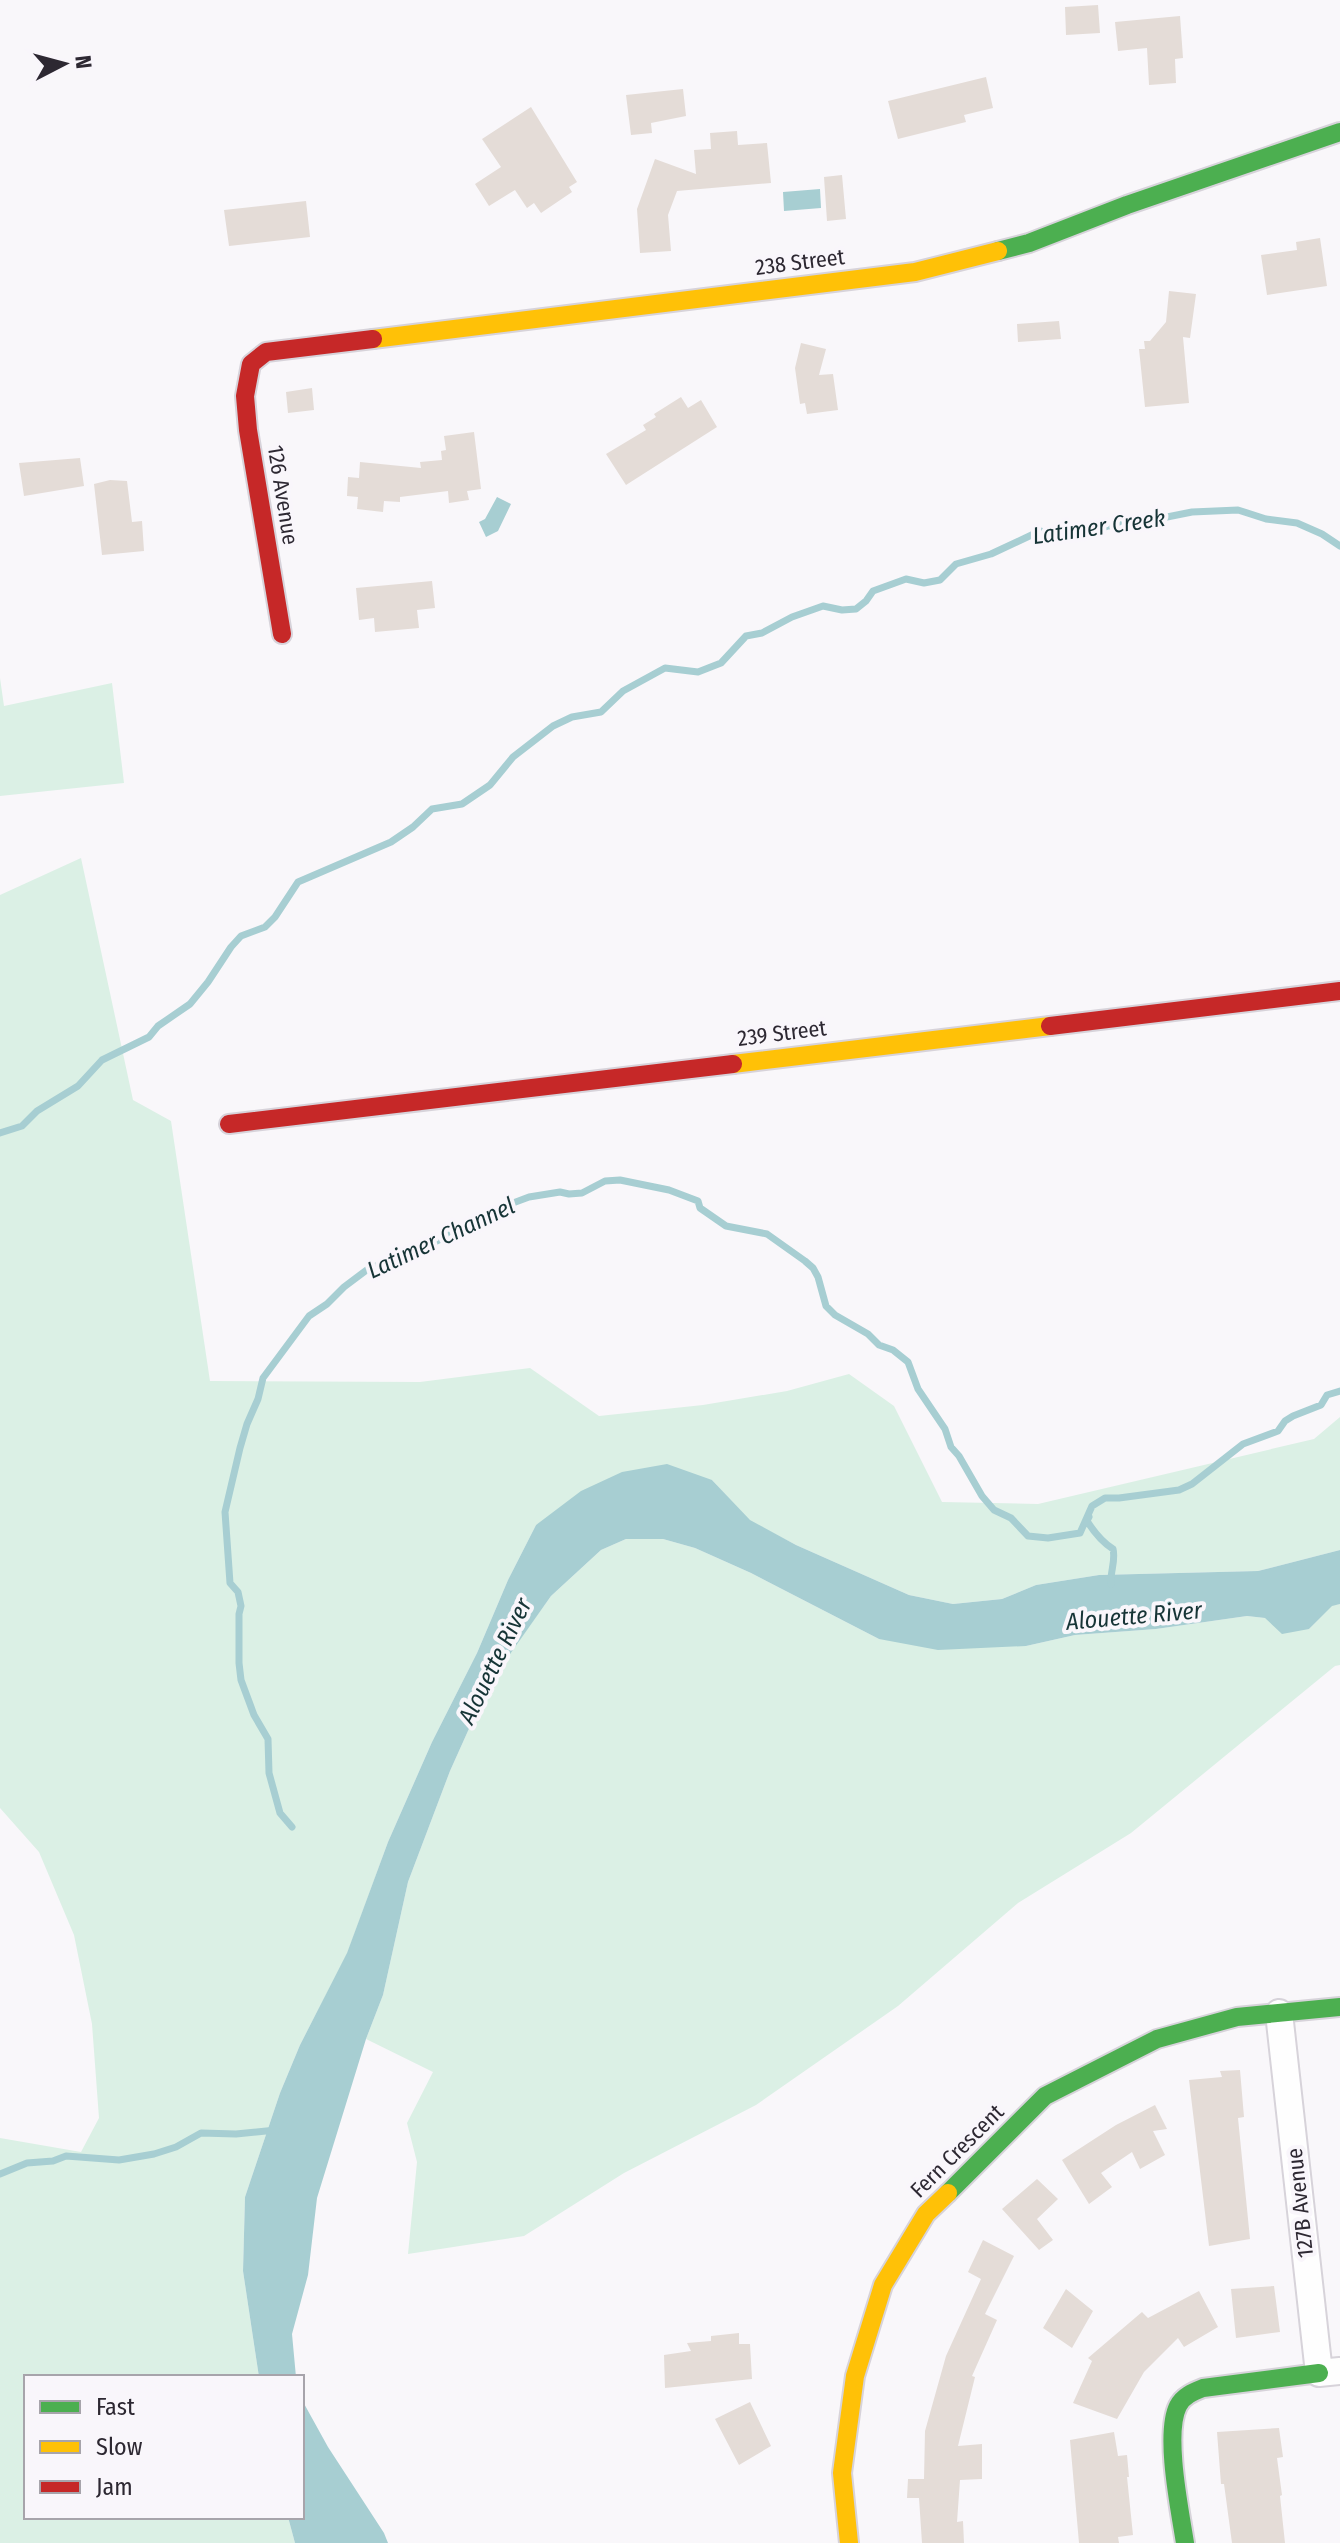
<svg xmlns="http://www.w3.org/2000/svg" width="1340" height="2543" font-family="'Fira Sans Condensed',sans-serif">
<rect width="100%" height="100%" fill="#f9f7fa"/>
<path fill="#dbf0e5" d="M0,678L4,706L112,683L124,783L0,796Z
M81,858L133,1100L171,1121L210,1381L420,1382L530,1368L599,1416L703,1405L787,1391L849,1374L894,1406L942,1502L1038,1504L1314,1439L1340,1417V1550L1258,1571L1099,1575L1036,1585L1002,1599L953,1604L909,1595L796,1545L750,1521L712,1480L536,1525L508,1580L477,1653L432,1742L388,1842L347,1954L300,2045L280,2093L245,2197L243,2271L259,2377H26V2517H288L295,2543H0V2138L81,2152L99,2118L92,2024L74,1935L39,1852L0,1808V895Z
M626,1539H663L695,1548L751,1573L879,1639L1026,1646L1075,1635L1156,1629L1247,1616L1265,1618L1309,1629L1332,1605L1340,1604V1665L1335,1666L1131,1833L1018,1903L898,2006L756,2105L624,2173L524,2236L408,2254L417,2162L407,2123L433,2072L366,2039L383,1995L408,1882L450,1771L472,1722L508,1656L551,1596L601,1550Z"/>
<path fill="#a7ced2" d="M820,189L821,208L784,211L783,192Z
M497,497L511,504L498,531L486,537L479,522L485,519Z
M667,1464L712,1480L750,1520L796,1545L909,1595L953,1604L1002,1599L1036,1585L1099,1575L1258,1571L1340,1550V1604L1332,1606L1309,1629L1282,1634L1265,1618L1247,1616L1156,1629L1075,1635L1026,1646L938,1650L879,1639L751,1573L695,1548L663,1539H626L601,1550L551,1596L508,1657L472,1722L450,1771L408,1882L383,1995L366,2039L317,2198L308,2275L292,2334L296,2377H259L243,2271L245,2197L280,2093L300,2045L347,1953L388,1842L432,1742L477,1653L508,1580L536,1525L581,1491L622,1472Z
M302,2400L328,2447L384,2533L388,2543H295L288,2517H302Z"/>
<g fill="none" stroke-linecap="round" stroke-linejoin="round">
<path stroke="#a7ced2" stroke-width="7" d="M0,1133L22,1126L37,1111L78,1086L102,1060L149,1037L158,1026L190,1004L208,982L231,947L241,936L265,927L275,917L298,882L391,842L413,827L432,809L462,804L490,785L513,757L553,726L572,717L601,712L623,691L665,668L698,672L721,663L746,636L762,633L792,617L823,606L842,610L856,609L866,601L873,591L906,579L924,583L940,580L956,564L991,554L1040,531L1065,537L1085,534L1108,526L1137,523L1192,512L1238,510L1266,519L1297,523L1322,534L1340,546
M1089,1517L1087,1521C1094,1532 1102,1542 1113,1549C1116,1560 1110,1572 1111,1584
M292,1827L280,1813L269,1773L268,1739L254,1715L241,1680L239,1663V1614L241,1606L238,1592L230,1583L225,1512L240,1448L247,1424L258,1399L263,1378L309,1316L327,1304L344,1287L368,1269L422,1249L469,1224L481,1215L529,1197L560,1192L569,1194L582,1193L605,1181L620,1180L669,1190L698,1201L700,1208L726,1226L767,1234L805,1261L813,1268L818,1277L826,1306L835,1315L868,1334L879,1345L893,1350L908,1362L918,1389L945,1429L951,1447L959,1456L982,1496L994,1510L1011,1518L1028,1536L1048,1538L1080,1533L1092,1506L1105,1498H1119L1179,1490L1192,1484L1243,1444L1278,1431L1285,1421L1293,1416L1321,1405L1327,1395L1340,1391
M0,2174L27,2163L53,2161L66,2156L119,2160L154,2154L176,2147L201,2133L236,2134L276,2130"/>
</g>
<path fill="#e4dcd7" d="M1098,5L1100,33L1066,35L1065,7Z
M1180,16L1183,58L1175,59L1176,83L1149,85L1147,48L1118,51L1115,22Z
M986,77L993,108L964,115L966,122L898,139L888,101Z
M683,89L686,116L651,123L652,133L631,135L626,95Z
M531,107L577,182L569,187L572,192L541,213L534,203L527,208L515,190L489,206L475,184L501,167L482,139Z
M737,131L738,145L767,143L771,183L677,191L668,215L671,251L640,253L637,209L655,159L696,174L694,150L711,149L710,133Z
M842,175L846,219L827,221L824,177Z
M306,201L310,237L229,246L224,210Z
M1320,238L1327,286L1267,295L1261,255L1297,250L1296,242Z
M1169,291L1196,294L1190,338L1183,337L1189,403L1145,407L1139,349H1145L1144,341H1150L1166,322Z
M1059,321L1061,339L1018,342L1017,324Z
M801,343L826,349L819,375L833,374L838,410L807,414L805,403L800,404L795,368Z
M312,388L314,410L288,413L286,392Z
M681,397L688,408L701,400L717,427L626,485L606,454L646,430L643,425L656,417L654,414Z
M474,432L481,489L467,491L469,500L449,503L448,491L400,497V502L384,501L383,512L357,509L358,497L347,496L348,477L359,478L360,462L421,468L420,462L442,460L441,451L446,450L444,436Z
M80,458L84,486L24,496L19,463Z
M110,480L127,481L132,522L142,521L144,551L102,555L94,484Z
M432,581L435,608L417,610L419,628L375,632L374,618L359,620L356,588Z
M1240,2070L1244,2117L1238,2118L1250,2239L1209,2246L1189,2080L1222,2077L1220,2071Z
M1155,2105L1167,2129L1153,2131L1165,2155L1140,2169L1132,2152L1101,2173L1112,2187L1089,2204L1062,2160L1116,2125Z
M1037,2179L1058,2199L1037,2219L1053,2240L1039,2250L1002,2209Z
M983,2240L1014,2256L985,2314L997,2320L972,2376L975,2377L958,2446L982,2444V2479L960,2480L957,2522L963,2521L964,2543H922L919,2498H907L908,2479H924L925,2431L946,2356L981,2279L968,2272Z
M1274,2286L1280,2332L1236,2338L1231,2289Z
M1066,2289L1093,2311L1072,2348L1043,2328Z
M1199,2291L1218,2327L1184,2347L1178,2338L1144,2372L1117,2419L1073,2403L1092,2361L1088,2358L1142,2312L1148,2318Z
M739,2333V2344H750L752,2379L665,2388L664,2355L691,2351L687,2343L711,2341V2336Z
M750,2402L771,2446L739,2465L715,2419Z
M1279,2428L1283,2457L1277,2458L1282,2495L1280,2496L1285,2543H1232L1224,2484H1221L1217,2432Z
M1114,2432L1118,2456L1127,2455L1129,2477H1127L1133,2535L1118,2537L1119,2543H1079L1070,2440Z"/>
<g fill="none" stroke-linecap="round" stroke-linejoin="round">
<defs>
<path id="street" d="M1279,2013L1319,2373L1340,2371"/>
<path id="fast" d="M998,251L1029,243L1127,205L1340,132
M948,2193L1045,2096L1157,2039L1237,2017L1340,2007
M1185,2543C1180,2511 1164,2434 1178,2406C1183,2396 1193,2392 1203,2388L1319,2373"/>
<path id="slow" d="M373,339L915,272L998,251
M733,1064L1050,1026
M849,2543L842,2473L855,2376L883,2285L926,2214L948,2193"/>
<path id="jam" d="M282,634L248,430L245,396L251,364L266,352L373,339
M1050,1026L1340,991
M229,1124L733,1064"/>
</defs>
<use href="#street" stroke="#d7d3da" stroke-width="30"/>
<use href="#fast" stroke="#d7d3da" stroke-width="22"/>
<use href="#slow" stroke="#d7d3da" stroke-width="22"/>
<use href="#jam" stroke="#d7d3da" stroke-width="22"/>
<use href="#street" stroke="#fefefe" stroke-width="26"/>
<use href="#fast" stroke="#4caf50" stroke-width="18"/>
<use href="#slow" stroke="#ffc107" stroke-width="18"/>
<use href="#jam" stroke="#c62828" stroke-width="18"/>
</g>
<g text-anchor="middle" dominant-baseline="central" stroke-width="8" stroke-linejoin="round" paint-order="stroke">
<g font-size="22" fill="#2d2832" stroke="#f9f6fb">
<text transform="translate(800 262) rotate(-7)">238 Street</text>
<text transform="translate(283 495) rotate(81)">126 Avenue</text>
<text transform="translate(782 1033) rotate(-7)">239 Street</text>
<text transform="translate(957 2151) rotate(-45)">Fern Crescent</text>
<text transform="translate(1300 2203) rotate(-96)">127B Avenue</text>
</g>
<g font-size="24" font-style="italic" fill="#163436" stroke="#f9f6fb">
<text transform="translate(1099 527) rotate(-8)">Latimer Creek</text>
<text transform="translate(441 1238) rotate(-25)">Latimer Channel</text>
<text transform="translate(1134 1616) rotate(-5)">Alouette River</text>
<text transform="translate(495 1661) rotate(-64)">Alouette River</text>
</g>
</g>
<rect x="24" y="2375" width="280" height="144" fill="#f9f6fb" stroke="#a7a4ab" stroke-width="2"/>
<rect x="40" y="2401" width="40" height="12" fill="#4caf50" stroke="#a7a4ab" stroke-width="2"/>
<text x="96" y="2415" font-size="24" fill="#2d2832">Fast</text>
<rect x="40" y="2441" width="40" height="12" fill="#ffc107" stroke="#a7a4ab" stroke-width="2"/>
<text x="96" y="2455" font-size="24" fill="#2d2832">Slow</text>
<rect x="40" y="2481" width="40" height="12" fill="#c62828" stroke="#a7a4ab" stroke-width="2"/>
<text x="96" y="2495" font-size="24" fill="#2d2832">Jam</text>
<g transform="translate(64 64) rotate(84)" stroke="#f9f6fb" stroke-width="6" paint-order="stroke">
<path d="M0-6L14 30L0 20L-14 30Z" fill="#2d2832"/>
<text y="-12" font-size="22" font-weight="bold" text-anchor="middle" fill="#2d2832">N</text>
</g>
</svg>
